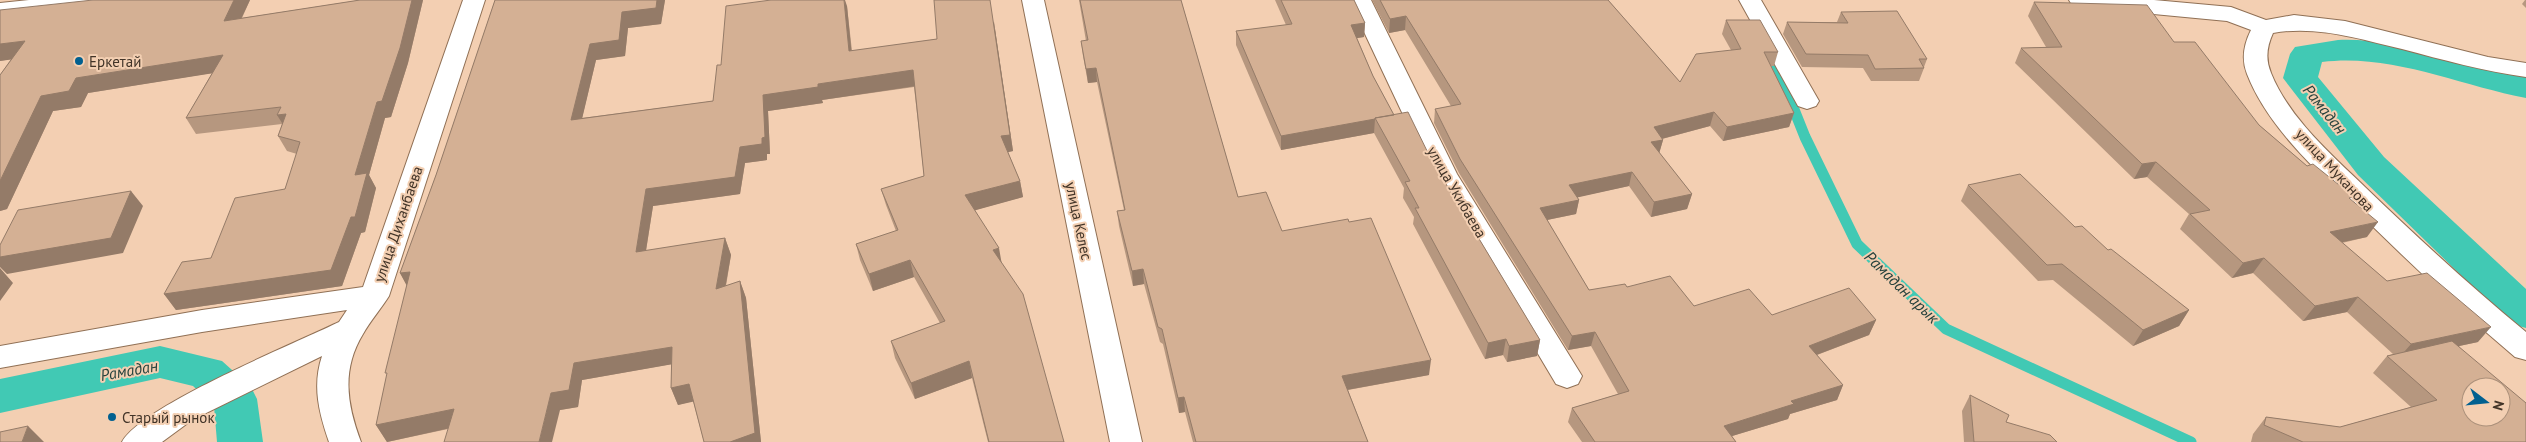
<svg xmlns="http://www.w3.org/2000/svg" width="2526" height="442" font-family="'PT Sans',sans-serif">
<rect width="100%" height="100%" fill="#f3cfb2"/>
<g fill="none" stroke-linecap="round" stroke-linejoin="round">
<path stroke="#41c9b4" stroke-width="11" d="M1773,57L1805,137L1857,244L1946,329L2191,442"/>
<path fill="#41c9b4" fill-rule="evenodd" d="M2338,40C2397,37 2467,66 2526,76V98C2459,85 2390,53 2322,62L2318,77L2384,157L2526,289V328L2511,324L2358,175L2283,78L2290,54L2295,47Z
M160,346L222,361L251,387L257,399L263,442H217L214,406L193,386L160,378L0,413V379Z"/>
<defs>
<path id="street" d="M29,0H105L102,5L94,7L0,17V3Z
M463,0H485L389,296C381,309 370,321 363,334C341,370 347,405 361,442H329C319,413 312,386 322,356L192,420L162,442H122C141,406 296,343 339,322L347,310L202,332L0,368V346L202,310L363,287Z
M1022,0H1044L1142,442H1110Z
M1349,0H1371L1457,174L1582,376L1578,384L1567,388L1556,384L1431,174Z
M1739,0H1761L1819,101L1816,106L1807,109L1798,106Z
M2069,0H2154L2231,7L2266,20L2294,15L2345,21L2488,57L2526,63V77C2484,71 2443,60 2402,49C2360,39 2316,25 2273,33C2267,46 2265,59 2271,73C2289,118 2331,154 2365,187C2417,237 2470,286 2526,332V360L2515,357C2456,307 2400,254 2345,199C2309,163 2266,123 2247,74C2241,59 2244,44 2251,30L2227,21L2080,7L2072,5Z"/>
</defs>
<use href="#street" stroke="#907055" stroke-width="2"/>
<use href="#street" fill="#fff" fill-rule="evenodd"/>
</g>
<path fill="#b6977f" d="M250,0L242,18L360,0H423L408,63L391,117L385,118L369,175L376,188L365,232L361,233L342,286L176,310L164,294L211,258L285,189L297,154L287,151L278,136L282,124L196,134L186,118L212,73L88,93L81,107L53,111L7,209L0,211V75L11,59L0,61V10Z
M495,0H665L661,24L628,28L625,56L596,60L582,118L713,101L721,65L847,6L852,51L937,39L994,22L1013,151L1008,152L1020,181L1023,197L975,210L1001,263L1064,442H988L972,378L915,399L895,358L891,341L940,323L914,277L873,291L860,260L856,244L896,231L886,205L881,189L924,176L914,87L822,100L823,103L768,111L770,154H767V160L745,163L740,194L653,206L646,251L725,238L731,255L726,286L740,281L746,298L761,442H704L693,401L678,405L671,388L672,364L582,380L578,407L448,429L387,442L376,425L407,285L400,273L436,175Z
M1079,0H1181L1238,197L1282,231L1429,375L1348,390L1368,442H1193L1185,412L1179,413L1163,344L1160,342L1144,284L1133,286L1119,226L1117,211L1124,210L1097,82L1088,83L1083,56L1081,41H1086Z
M1275,0H1354L1365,23L1364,37L1357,38L1373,76L1394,115L1431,159L1540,340L1537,356L1507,362L1503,355L1485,359L1413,224L1414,217L1403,198L1404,188L1374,133L1281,150L1236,45V31L1286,25Z
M1372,0H1608L1680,82L1731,50L1722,34L1726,20L1778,52L1774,66H1771L1794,113L1789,127L1723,141L1710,126L1662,139L1663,140L1659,153L1692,194L1687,209L1651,217L1629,186L1577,197L1579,200L1576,214L1547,220L1589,290L1627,287L1694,306L1772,315L1876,320L1869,335L1817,355L1843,385L1837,400L1790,414L1788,419L1732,436L1736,442H1582L1568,422L1572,408L1618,394L1591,346L1568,350L1459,173L1434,123L1435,109L1451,106L1405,30L1389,33Z
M2525,0H2526V8L2522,4Z
M2034,2L2174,42L2259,125L2307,166L2351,200L2367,237L2342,243L2387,281L2478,342L2459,346L2526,442H2251L2253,434L2266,417L2340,427L2411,407L2373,373L2387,356L2393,354L2347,312L2303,321L2253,273L2232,278L2180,229L2189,214L2147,177L2134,179L2015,63L2021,48L2046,47L2028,16Z
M1841,12L1927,59L1924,67V68L1919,81H1871L1863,68L1802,67L1783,34L1787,22H1837Z
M1968,185L2075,227L2108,250L2189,310L2179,326L2133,346L2053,280L2038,281L1961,201Z
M1970,395L2006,422L2057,442H1964L1962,411Z"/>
<path fill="#947b68" d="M234,0H250L233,36L224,21Z
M412,0H423L408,63L391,117L385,118L369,175L376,188L365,232L361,233L342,286L176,310L164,294L351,217L355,175L377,102Z
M657,0H665L661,24L628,28L625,56L596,60L578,136L571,120L590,44L622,12Z
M844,0H845L847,6L853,67L849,51Z
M1406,16L1405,30L1389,33L1390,19Z
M994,22L1013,151L1004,153L1001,136Z
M1365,23L1364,37L1351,39V25Z
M25,41L37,56L0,61V44Z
M223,55L233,70L88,93L81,107L53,111L7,209L0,211V181L41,96L76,78Z
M1096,68L1097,82L1088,83L1086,69Z
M913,70L916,86L822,100L823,103L768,111L770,154H767V160L745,163L740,194L653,206L643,269L636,252L646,189L740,147L763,95L818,84Z
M1714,112L1710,126L1650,142L1654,127Z
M1794,113L1789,127L1723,141L1727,127Z
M286,114L287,131L277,115Z
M1375,119L1374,133L1281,150V136Z
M1663,140L1659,154L1651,142Z
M2156,162L2147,177L2134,179L2142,164Z
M1632,172L1629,186L1566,200L1569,185Z
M1020,181L1023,197L969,212L965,195Z
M131,191L143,206L123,253L7,274L0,267V257Z
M1692,194L1687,209L1651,217L1654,202Z
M1579,200L1576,214L1537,222L1540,208Z
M2378,222L2367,237L2319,247L2330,232Z
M725,238L731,255L722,306L716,289Z
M999,248L1002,265L993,250Z
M2264,258L2253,273L2232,278L2243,263Z
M910,260L914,277L873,291L869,274Z
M0,268L13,283L0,301Z
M1143,269L1144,284L1133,286L1132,271Z
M410,272L409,290L400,273Z
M740,281L746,298L761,442H730Z
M2358,297L2347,312L2303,321L2315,306Z
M2189,310L2179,326L2133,346L2143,330Z
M1876,320L1869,335L1803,360L1809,346Z
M2491,327L2478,342L2398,359L2411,344Z
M1595,332L1591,346L1568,350L1572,336Z
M1506,339L1503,355L1485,359L1488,343Z
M1540,340L1537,356L1507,362L1509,346Z
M672,347L679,363L582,380L578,407L560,410L552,442H539L551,393L574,363Z
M1431,360L1429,375L1341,391L1342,376Z
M969,361L972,378L915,399L911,383Z
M689,384L696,401L678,405L671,388Z
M1843,385L1837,400L1790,414L1788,419L1719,440L1724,426L1791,401Z
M1184,397L1185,412L1179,413L1178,398Z
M454,409L464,425L387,442L376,425Z
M28,426L44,442H22Z"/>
<path fill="#d4b094" stroke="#947b68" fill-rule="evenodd" d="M93,0H234L224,21L360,0H412L400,48L382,101L377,102L355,175L367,173L355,217H351L331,270L164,294L182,262L211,258L235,198L285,189L300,142L278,136L286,114L277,115L281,107L186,118L223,55L76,78L69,91L41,96L0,181V75L25,41L0,44V10Z
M495,0H657L656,8L622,12L619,40L590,44L571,120L713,101L717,65H721L726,6L771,0H844L849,51L937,39L934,0H990L1010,135L1001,136L1020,181L965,195L999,248L993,250L1023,294L1064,442H989L969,361L911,383L891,341L945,321L910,260L869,274L856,244L898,230L881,189L924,176L913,70L818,84V87L763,95L765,137L762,138V144L740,147L735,177L646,189L636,252L725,238L716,289L740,281L755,433L730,442H704L689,384L671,388L672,347L574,363L569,390L551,393L539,442H444L454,409L376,425L387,373H385L410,272L400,273L436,175Z
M1080,0H1181L1238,197L1266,192L1282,231L1348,219L1349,222L1371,218L1431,360L1342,376L1368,442H1196L1184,397L1178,398L1162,329L1158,327L1143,269L1132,271L1117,211L1125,210L1096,68L1086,69L1081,41L1088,40Z
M1281,0H1354L1365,23L1351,25L1373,76L1394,115L1375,118V119L1281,136L1236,31L1292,24Z
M1380,0H1608L1680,82L1696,54L1741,49L1726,20H1760L1778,52H1764L1794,113L1727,127L1714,112L1654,127L1663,140L1651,142L1692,194L1654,202L1632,172L1569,185L1579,200L1540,208L1589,290L1625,284L1627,287L1670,276L1694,306L1749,289L1772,315L1849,288L1876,320L1809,346L1843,385L1791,401L1794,404L1724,426L1736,442H1595L1572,408L1629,391L1595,332L1572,336L1460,159L1435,109L1461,104L1406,16L1390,19Z
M2034,2L2147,5L2174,42H2195L2259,125L2307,166L2313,164L2354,197L2349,198L2378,222L2330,232L2387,281L2427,273L2491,327L2411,344L2358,297L2315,306L2264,258L2243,263L2190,214L2210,210L2156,162L2142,164L2021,48L2062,47Z
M1897,11L1927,59H1919L1924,68L1875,69L1868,55L1806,54L1787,22L1848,23L1841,12Z
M1408,112L1431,159L1540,340L1509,346L1506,339L1488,343L1415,208H1419L1405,182L1410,181L1375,118Z
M2020,174L2075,227L2082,226L2108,250L2111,249L2189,310L2143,330L2062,264L2047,265L1968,185Z
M131,191L111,238L0,257V245L18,210Z
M2452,341L2526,403V442H2303L2264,425L2266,417L2340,427L2437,400L2387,356ZM2471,387H2501V417H2471Z
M1970,395L2009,415L2006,422L2050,435L2057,442H1974Z
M28,426L22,442H0V432Z"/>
<g fill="#016090" stroke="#f3cfb2" stroke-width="2">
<circle cx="79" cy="61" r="5"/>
<circle cx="112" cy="417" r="5"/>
</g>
<g text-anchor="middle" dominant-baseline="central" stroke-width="4" stroke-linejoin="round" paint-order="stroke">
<g font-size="15" fill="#423428" stroke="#f3cfb2" text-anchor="start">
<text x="89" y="61">Еркетай</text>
<text x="122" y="417">Старый рынок</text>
</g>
<g font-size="15" fill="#423428" stroke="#f3cfb2">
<text transform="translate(2335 170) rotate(47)">улица Муканова</text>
<text transform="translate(1457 192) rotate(60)">улица Укибаева</text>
<text transform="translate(1079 221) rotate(78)">улица Келес</text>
<text transform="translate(398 224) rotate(-71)">улица Диханбаева</text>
</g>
<g font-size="16" font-style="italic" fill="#25413c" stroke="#f3cfb2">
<text transform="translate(2325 109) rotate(51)">Рамадан</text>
<text transform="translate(1902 287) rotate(44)">Рамадан арык</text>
<text transform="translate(129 370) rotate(-10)">Рамадан</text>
</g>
</g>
<g transform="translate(2486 402) rotate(106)"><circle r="24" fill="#f3cfb2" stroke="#ac917b"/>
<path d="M0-4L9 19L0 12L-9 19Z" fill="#016090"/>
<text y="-8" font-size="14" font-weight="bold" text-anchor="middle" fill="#423428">N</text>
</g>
</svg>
